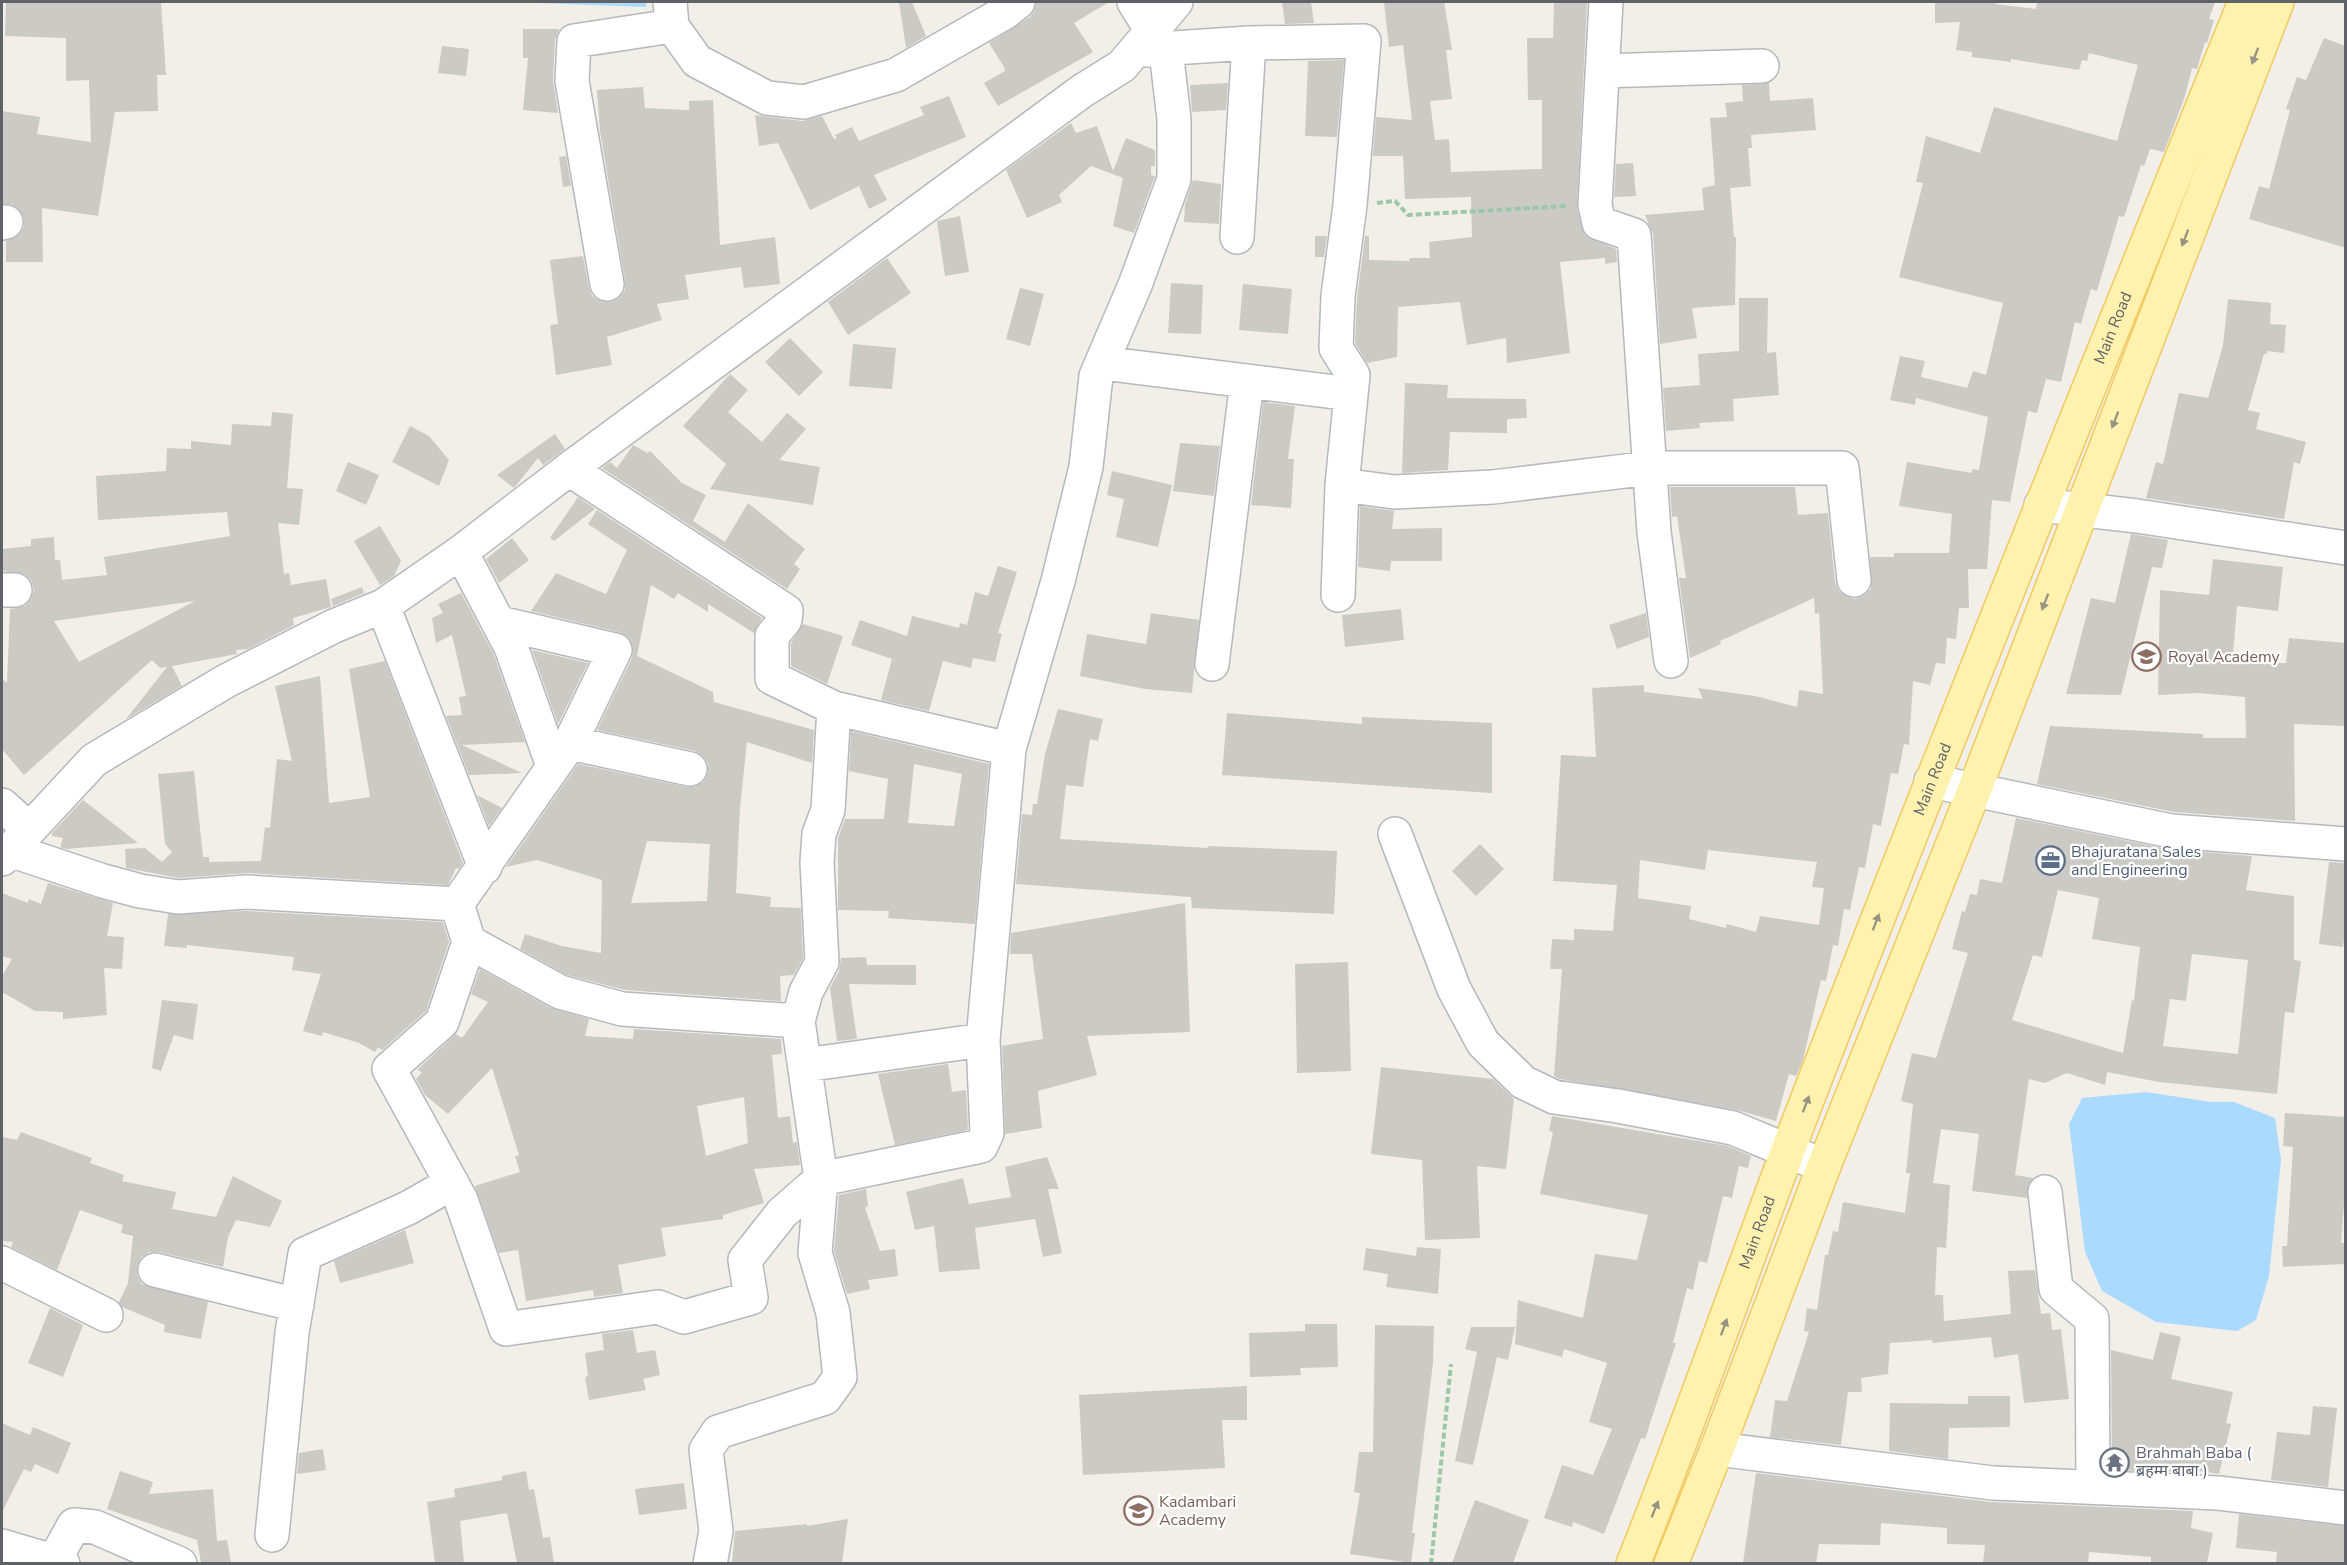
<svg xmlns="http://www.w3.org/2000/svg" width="2347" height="1565" font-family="'Nunito Sans','Noto Sans Devanagari',sans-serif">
<rect width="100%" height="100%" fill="#f1efe8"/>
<path fill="#aadaff" d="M511,2H646V7Z
M2146,1092L2211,1102H2234L2275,1118L2281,1160L2269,1276L2256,1320L2237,1331L2156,1322L2102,1291L2085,1252L2069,1124L2082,1098Z"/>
<path fill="#cccac5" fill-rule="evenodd" d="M6,2H161L166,75H157L158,111L115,112L98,216L42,208L43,262H6V241L19,235L24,227V218L19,209L11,204H2V111L40,117L37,134L91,142L89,80L66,81V38L5,36Z
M899,2H912L926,36L906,48Z
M1036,2H1109L1074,23L1093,52L998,106L984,83L1005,71L1004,67L989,43L1030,17L1035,9Z
M1282,2H1311L1314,23L1285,24Z
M1384,2H1444L1452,50H1446L1452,99L1430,101L1435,140L1449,139L1451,172L1542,169V100H1528L1527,38H1553L1554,2H1587L1577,209L1585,235L1616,249L1617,262L1605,264V258L1560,262L1570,353L1507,363L1506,338L1467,345L1460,302L1398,307L1397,357L1367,363L1355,343L1357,298L1365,236H1369V260L1409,261L1410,258H1430L1429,242L1472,237L1471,197L1405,199L1403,156H1373L1376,117L1412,120L1403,45L1389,47Z
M1935,2H1996L1995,4L2036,9L2037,2H2215L2209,19L2214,20L2207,43L2205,42L2197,69L2192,68L2185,96L2164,152L2150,149L2144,166L2141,165L2124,217L2119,216L2097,291L2091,289L2081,324L2075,322L2061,382L2046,379L2037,413L2028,411L2010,502L1992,500L1987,569H1968L1969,608H1959L1956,639L1947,638L1945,664L1936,663L1930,685L1913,681L1909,745L1904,744L1898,774L1891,773L1881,826L1873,824L1865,868L1859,867L1850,910L1844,909L1838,946L1833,945L1826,981L1821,980L1803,1060L1796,1076L1789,1074L1776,1121L1737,1110L1560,1079L1554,1076L1562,969H1550L1552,939L1574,940V929L1613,931L1617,885L1553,881L1561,755L1596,757L1592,688L1644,685V692L1703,699L1698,688L1755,696L1797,707L1799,690L1823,694L1819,613L1815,614L1814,598L1720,641L1721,644L1690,658L1679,578H1686L1677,516L1672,517L1670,487H1795L1798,515L1828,513L1835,582L1839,591L1847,597L1855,599L1865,595L1871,588L1870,557H1894V553H1949L1952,514L1899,506L1907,462L1972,473V469L1979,470L1988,417L1916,398L1915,405L1890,400L1900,356L1925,361L1921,377L1967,388L1973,371L1986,375L2003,303L1899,277L1923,183L1916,182L1926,136L1980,153L1994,107L2117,141L2138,65L2089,53L2087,61L2082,60L2079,70L2011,59V62L1972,57V52L1956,50L1960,22L1935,23ZM1708,850L1817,862L1812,887L1824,888L1819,925L1760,916L1756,932L1727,924L1726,928L1689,919L1691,906L1638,898L1640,860L1705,870Z
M523,29H559L555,40L553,80L558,113L523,110L528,58H523Z
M2324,38L2346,46V248L2249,219L2259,186L2269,189L2290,110L2286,109L2297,77L2306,80Z
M442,46L469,49L466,76L438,73Z
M1344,60L1337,137L1305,136L1308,61Z
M1228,83L1226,110L1192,112L1190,85Z
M1769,83L1770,101L1813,98L1816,130L1751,135L1752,148H1748L1751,186L1730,188L1734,237H1736L1735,305L1692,308L1697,338L1660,344L1653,234L1645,215L1704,210L1702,188L1715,185L1710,118L1727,117L1725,103L1743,101L1742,85Z
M643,87L645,108L689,110V101L713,100L720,245L775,237L780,284L744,288L741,267L685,275L689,299L657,304L662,320L607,337L612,365L556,375L550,325L558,324L550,260L583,256L589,288L592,296L600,301L611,302L619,298L625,290V281L600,131L597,90Z
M949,96L966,137L874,175L887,200L869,209L859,186L810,210L778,143L759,146L755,115L802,121L822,116L834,139L837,138L835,135L852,127L859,141L924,115L920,107Z
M1071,123L1076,133L1097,126L1113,171L1126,138L1155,150V166H1151V175L1155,176L1134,233L1113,226L1123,178L1091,166L1059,195L1062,202L1027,218L1006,170Z
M566,156L571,186L563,187L559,157Z
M1633,163L1636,196L1614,197L1616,164Z
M1193,180L1221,184L1219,224L1184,222L1185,204Z
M960,216L969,272L945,276L937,221Z
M1315,236H1327L1324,257H1315Z
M887,258L911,293L848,335L828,302Z
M1171,283L1203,285L1201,334L1168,333Z
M1243,284L1292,289L1288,334L1239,330Z
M1020,288L1044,294L1030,346L1006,339Z
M1739,298H1768L1767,353L1776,352L1779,395L1733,399L1734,421L1699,423L1700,428L1666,431L1663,388L1700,385L1698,354L1739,351Z
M2228,299L2271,303L2270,324L2286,325L2284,353L2267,351V354H2264L2248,410L2260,413L2256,429L2306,442L2300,464L2294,462L2284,519L2146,498L2156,462L2163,464L2179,393L2208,398L2223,345Z
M790,338L823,372L799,396L765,362Z
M853,344L896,348L892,389L849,386Z
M730,374L748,390L728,412L762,442L787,413L806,429L779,460L820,467L813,505L710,489L726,464L683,426Z
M1405,383L1448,385L1447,398L1526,399L1527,418L1507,419V433L1450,432L1448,470L1402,473Z
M1263,402L1295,406L1288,459H1294L1291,508L1251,505Z
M272,412L293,414L287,488L303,489L299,525L278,523L284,574L289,573L291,585L326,579L331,607L293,618L294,625L248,649L236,650L237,654L172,666L182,686L126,719L167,667L160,668L152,660L24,775L2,749V678L7,683L10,609L25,606L31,599L34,589L31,580L24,574L2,571V549L31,546V539L54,537L55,560H60L62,580L107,575L104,557L230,536L227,512L98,520L96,476L166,471L167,448L191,449V441L231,445L232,424L271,426ZM195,601L79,662L54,621Z
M410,426L429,436L449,460L439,486L392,462Z
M555,434L565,449L543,465L538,458L514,488L497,475Z
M1180,443L1220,446L1214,496L1173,491Z
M633,445L647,453L650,451L682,483L706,495L693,521L725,542L748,503L805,549L794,564L800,569L787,589L602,468L610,462L617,468Z
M348,462L379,475L366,505L336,491Z
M1112,471L1172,485L1158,547L1116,537L1124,499L1107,495Z
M578,497L595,509L554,541L550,538Z
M1360,506L1394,511L1392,529L1442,528V561H1391L1390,571L1358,567Z
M597,510L762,618L754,633L708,604V612L678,593L674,599L651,585L637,656L713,692L714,702L814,730L812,763L747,742L740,807L736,893L771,897L770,907L801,908L803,958L794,975L780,976L781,1001L625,990L567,975L520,949L525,934L562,946L601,953L602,880L537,860L506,867L578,764L687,787H695L703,782L708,772V763L702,755L695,751L597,730L632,658L633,647L628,637L619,632L531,611L556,573L606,594L627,550L588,524ZM647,841L710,844L707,901L631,903Z
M380,526L401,561L394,576L380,585L354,541Z
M2131,534L2168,540L2162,568L2152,567L2121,695L2066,694L2091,598L2115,603Z
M512,538L529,560L499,583L486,559Z
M2213,559L2283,567L2278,611L2237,606L2233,654H2236L2235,664L2286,663L2289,638L2346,643V726L2294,724L2295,821L2174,812L2037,784L2050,726L2203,734V738H2246L2245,697L2198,693L2158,695L2160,590L2209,595Z
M998,566L1017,572L998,633L1002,634L995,662L973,658L971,668L943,661L929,711L881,700L892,659L851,645L860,620L907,636L912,616L959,628L960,623L967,625L975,592L988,596Z
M362,587L364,593L333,606L331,599Z
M461,593L494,655L525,742L462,745L522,773L469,775L446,716L462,715L459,697L466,696L452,635L436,643L432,618L443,613L438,604Z
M1401,609L1404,640L1345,647L1342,615Z
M1151,613L1199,620L1192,693L1145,689L1080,676L1087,634L1146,644Z
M1646,613L1649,637L1617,649L1609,625Z
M803,624L843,636L827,684L791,666V643Z
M532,650L588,663L558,724Z
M385,661L463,863L459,869L456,868L448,885L247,873L179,878L126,868L125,849L145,848L162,862L172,852L165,844L158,774L194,771L203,857H209V862L261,861L265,827L270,828L277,759L292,761L275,686L320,676L329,803L370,797L349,669Z
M1058,709L1103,719L1098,741L1090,739L1083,787L1066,785L1060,839L1208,848V846L1337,851L1334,914L1192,908L1191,897L1016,884L1022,814L1032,815L1033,804H1037L1045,754Z
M1227,713L1362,724V717L1492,723V793L1222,775Z
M851,731L989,764L975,924L888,918L889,911L838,910V838L845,819H884L888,779L849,771ZM914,764L962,774L954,826L908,823Z
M477,795L502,808L489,826Z
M83,800L138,843L66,849L60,847L63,838L52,836V833Z
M2016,818L2167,849L2252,856L2246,890L2294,896V960L2301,961L2294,1013L2285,1012L2277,1094L2159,1082L2107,1072L2105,1085L2067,1073L2045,1083L2029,1079L2015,1175L2033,1178L2028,1185L2027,1198L1972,1191L1979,1134L1941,1129L1933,1183L1950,1185L1946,1248L1937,1247L1935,1295H1943L1944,1321L2011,1314L2008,1271L2035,1270L2041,1314L2050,1313L2052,1330L2061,1329L2069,1399L2024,1403L2018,1354L1994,1358L1991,1337L1933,1343L1932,1340L1890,1343L1888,1374L1861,1378L1862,1392H1848L1841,1445L1770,1437L1775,1400L1787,1401L1809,1332L1804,1331L1807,1308L1817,1310L1825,1255H1828L1833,1231L1838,1232L1843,1202L1905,1213L1910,1173H1906L1913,1104L1901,1101L1912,1053L1936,1058L1968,953L1952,949L1962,911L1965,912L1970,894L1977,895L1980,879L2002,883ZM2058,890L2099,898L2092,939L2140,947L2134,1001L2132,1000L2123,1053L2012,1020L2033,955L2042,957ZM2192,954L2248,960L2238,1054L2163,1046L2170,999L2186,1001Z
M1480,844L1504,869L1476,896L1452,871Z
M2329,862L2346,863V925L2343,947L2319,944Z
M48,883L113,903L107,936L124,937L122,969L104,968L107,1015L63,1019V1012L35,1011L2,992V976L12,959L2,956V893L28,903L29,899L41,904Z
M1185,903L1190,1032L1087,1036L1097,1075L1038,1091L1042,1128L1005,1134L1002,1046L1043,1039L1032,954H1010L1011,933Z
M246,911L443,922L449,942L426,1011L382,1050L378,1047L375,1052L359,1043L323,1032L322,1036L303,1031L321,974L292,970L294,957L187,945V948L164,946L168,914Z
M866,957L867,965H916V985L849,984L857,1039L837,1041L830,988L839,971L841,958Z
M1348,962L1351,1071L1297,1073L1295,964Z
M480,969L551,1008L589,1019L585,1036L633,1039L634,1029L781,1039L782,1054L772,1055L778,1118L790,1116L793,1143L797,1142L800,1165L754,1169L764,1203L723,1215V1219L661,1228L666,1256L618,1265L623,1293L594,1297L593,1290L526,1301L518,1250L499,1253L475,1186L520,1172L515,1156L519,1155L492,1068L448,1114L425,1095L416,1079L422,1072L417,1070L456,1034L462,1038L488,1002L471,994ZM744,1097L748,1143L706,1156L697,1106Z
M162,1000L198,1004L193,1040L174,1035L161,1071L152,1068Z
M948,1064L952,1092L966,1090L968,1130L895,1145L878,1074Z
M1381,1067L1493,1079L1514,1099L1506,1169L1477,1166L1480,1238L1425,1240L1422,1160L1371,1154Z
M2285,1113L2346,1117V1176L2341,1243H2346V1264L2283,1267L2282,1246H2287L2293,1147L2283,1146Z
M1552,1116L1728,1146L1751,1156L1748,1168L1739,1166L1732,1198L1723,1196L1707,1263L1699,1261L1693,1290L1687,1288L1673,1343H1676L1645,1439L1641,1438L1604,1534L1573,1522L1572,1527L1544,1518L1562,1465L1593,1475L1612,1429L1589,1422L1607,1363L1564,1349L1562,1357L1515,1344L1518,1300L1583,1318L1595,1254L1637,1260L1648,1215L1540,1194L1553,1132L1549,1131Z
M21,1132L92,1158L90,1163L124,1175L122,1181L176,1192L172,1209L216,1217L233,1176L282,1201L270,1227L236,1220L228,1237L223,1267L159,1252H149L141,1257L137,1266V1275L142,1284L208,1302L201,1339L164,1332L165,1325L122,1307L119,1302L128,1283L133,1236L121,1233L123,1225L80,1210L57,1270L11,1247L13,1242L2,1241V1137L17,1140Z
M1047,1157L1059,1189H1048L1062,1253L1043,1257L1035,1219L975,1228L980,1269L939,1272L934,1226L915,1230L906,1192L963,1178L969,1204L1011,1197L1005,1167Z
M866,1189L868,1206L865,1208L880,1251L895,1249L898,1276L868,1280L870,1289L847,1294L834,1251L839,1195Z
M405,1230L414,1263L340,1283L334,1261Z
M1417,1247L1441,1249L1438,1294L1386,1287L1388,1274L1363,1270L1366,1248L1416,1256Z
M50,1308L83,1325L63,1377L28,1363Z
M1305,1324H1337L1338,1367L1300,1368L1301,1375L1250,1377L1249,1333L1305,1331Z
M1375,1325L1434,1326L1433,1363L1412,1533H1415L1411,1563L1350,1554L1360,1493L1354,1492L1359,1452H1373Z
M1471,1327H1515L1508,1360L1497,1357L1473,1465L1455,1461L1477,1352L1465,1349Z
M633,1330L637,1353L655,1350L660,1375L643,1379L646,1390L589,1400L585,1377L588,1376L585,1353L604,1350L602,1334Z
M2160,1332L2181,1337L2171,1379L2233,1392L2226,1423L2231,1424L2219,1474L2199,1471V1473L2112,1470L2111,1350L2153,1360Z
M1247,1386V1420H1222L1225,1468L1083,1475L1079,1395Z
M1968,1396H2010V1427L1949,1428L1948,1459L1889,1451L1890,1403L1968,1404Z
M2313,1406L2337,1408L2328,1487L2271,1480L2277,1432L2310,1435Z
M2,1423L30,1435L33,1427L71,1443L58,1474L35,1464L31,1472L24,1469L2,1512Z
M323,1449L326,1470L297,1474L299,1453Z
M120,1471L153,1482L149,1494L213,1489L217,1541L227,1540L231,1563H201L197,1540L107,1509Z
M526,1471L529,1490L534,1489L543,1538L550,1537L554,1563H517L507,1513L460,1521L464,1563H435L427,1502L455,1497L454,1489L502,1480V1476Z
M1756,1473L1991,1502L2193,1511L2191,1528L2213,1533L2207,1563H2151V1557L2089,1552L2088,1563H1983L1985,1545L1947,1544V1528L1881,1523L1880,1545L1819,1544L1816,1563H1743Z
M684,1483L687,1509L639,1515L635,1489Z
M1475,1500L1529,1520L1513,1563H1452Z
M2239,1514L2346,1526V1563H2276L2277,1552L2236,1548Z
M848,1519L842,1563H732L735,1531L807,1524V1526Z"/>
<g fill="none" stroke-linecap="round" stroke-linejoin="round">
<defs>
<path id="minor" d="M670,2L672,26L697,61L767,98L804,102L896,75L1004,13L1018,2
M1134,2L1152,31
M1606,2L1595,205L1599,223L1634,235L1654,532L1671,661
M1143,50L1249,43L1364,41L1350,205L1338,296L1336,348L1353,375L1342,485L1394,492L1493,487L1650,468H1842L1854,580
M1602,71L1762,66
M2,223L6,222
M1237,237L1249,43
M607,284L572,81L574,41L672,26
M1102,363L1351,394
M569,469L786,611L785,620L772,636V678L834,708L1009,749
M2041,505L2137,516L2346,548
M461,552L511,647L553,766
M2,590H15
M1338,595L1342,485
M383,606L485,867
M500,623L615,650L570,743L457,904L469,942L442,1022L389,1069L461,1200L506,1329L658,1307L684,1317L751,1298L745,1260L782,1213L821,1179L981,1146L987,1133L983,1040L1009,749L1058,581L1086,467L1096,376L1135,285L1174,179V119L1166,51
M1212,664L1247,381
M570,743L690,769
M1931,781L2171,831L2346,844
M2,805L29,829
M1395,834L1454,989L1483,1043L1523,1082L1554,1097L1618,1106L1733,1128L1824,1166
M10,850L103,881L140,891L178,897L246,892L457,904
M2,859L94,760L226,681L334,626L383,606L461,552L569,469L1082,91L1122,66L1176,2
M469,942L560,992L622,1009L798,1021
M805,1065L983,1040
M2045,1192L2056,1289L2092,1319L2093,1487
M2,1263L106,1315
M155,1270L297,1305
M1717,1449L1993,1483L2218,1493L2346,1508
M272,1535L292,1333L305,1254L408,1208L452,1183
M2,1546L63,1564
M54,1561L74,1525L95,1527L180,1564
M710,1564L716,1531L706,1450L718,1432L825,1398L840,1377L833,1313L815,1253L821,1179L798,1021L806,992L822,962L817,862L819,834L828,810L834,708"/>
<g id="major">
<path id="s1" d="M1633,1564C1696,1407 1750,1247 1811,1090C1952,726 2098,364 2245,2"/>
<path d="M1671,1564L1717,1449L1824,1166L1974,791L2277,2"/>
</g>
</defs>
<use href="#minor" stroke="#b5b8bc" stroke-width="36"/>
<use href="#major" stroke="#f2c960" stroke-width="36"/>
<path stroke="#9cc7a9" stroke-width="4" stroke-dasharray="6 3" stroke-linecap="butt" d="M1377,203L1395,201L1408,215L1567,206
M1431,1564L1451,1364"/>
<use href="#minor" stroke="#fff" stroke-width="33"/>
<use href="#major" stroke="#fff2af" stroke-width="33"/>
</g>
<defs><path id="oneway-solid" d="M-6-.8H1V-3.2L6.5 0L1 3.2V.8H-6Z" transform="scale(1.5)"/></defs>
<g fill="#979581">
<use href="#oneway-solid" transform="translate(2255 56) rotate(111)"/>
<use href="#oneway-solid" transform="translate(2185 238) rotate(111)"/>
<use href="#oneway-solid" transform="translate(2115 420) rotate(111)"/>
<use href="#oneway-solid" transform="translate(2045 602) rotate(111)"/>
<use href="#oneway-solid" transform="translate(1876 922) rotate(-69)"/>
<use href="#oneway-solid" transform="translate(1806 1104) rotate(-69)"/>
<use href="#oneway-solid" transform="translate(1724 1327) rotate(-70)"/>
<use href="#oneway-solid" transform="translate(1655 1509) rotate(-68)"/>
</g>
<defs>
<symbol id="school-ring" viewBox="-11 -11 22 22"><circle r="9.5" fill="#fff" stroke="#8d6e63" stroke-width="1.5"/><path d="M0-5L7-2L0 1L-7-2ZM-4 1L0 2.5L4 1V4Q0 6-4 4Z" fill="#8d6e63"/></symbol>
<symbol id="office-ring" viewBox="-11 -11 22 22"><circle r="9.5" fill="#fff" stroke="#5c6f8a" stroke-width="1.5"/><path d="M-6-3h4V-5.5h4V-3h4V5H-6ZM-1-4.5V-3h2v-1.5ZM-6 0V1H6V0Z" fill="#5c6f8a"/></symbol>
<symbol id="temple-ring" viewBox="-11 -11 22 22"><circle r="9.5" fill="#fff" stroke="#6b7280" stroke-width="1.5"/><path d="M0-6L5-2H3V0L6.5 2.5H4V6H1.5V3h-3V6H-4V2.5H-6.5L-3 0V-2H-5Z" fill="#6b7280"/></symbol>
</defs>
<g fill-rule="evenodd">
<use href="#school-ring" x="2130" y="640" width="33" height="33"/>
<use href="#office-ring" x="2034" y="844" width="33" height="33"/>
<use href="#temple-ring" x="2098" y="1446" width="33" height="33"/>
<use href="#school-ring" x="1122" y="1494" width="33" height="33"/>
</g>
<g text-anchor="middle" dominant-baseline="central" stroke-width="4.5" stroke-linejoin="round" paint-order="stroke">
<g font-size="16" fill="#5f6368" stroke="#fff">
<text stroke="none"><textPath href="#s1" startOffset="1326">Main Road</textPath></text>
<text stroke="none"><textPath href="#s1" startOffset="840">Main Road</textPath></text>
<text stroke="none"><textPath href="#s1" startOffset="354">Main Road</textPath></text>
</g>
<g font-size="16" fill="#785e54" stroke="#fff" text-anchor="start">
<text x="2168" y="657">Royal Academy</text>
<text x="1159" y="1502">Kadambari<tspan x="1159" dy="18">Academy</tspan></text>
</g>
<g font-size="16" fill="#4e5e75" stroke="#fff" text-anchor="start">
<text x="2071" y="852">Bhajuratana Sales<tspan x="2071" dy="18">and Engineering</tspan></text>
</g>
<g font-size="16" fill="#5b616d" stroke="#fff" text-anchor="start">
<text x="2136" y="1453">Brahmah Baba (<tspan x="2136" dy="18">ब्रहम्म बाबा )</tspan></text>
</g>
</g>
<rect width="2347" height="1565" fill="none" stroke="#5f6368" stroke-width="6"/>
</svg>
